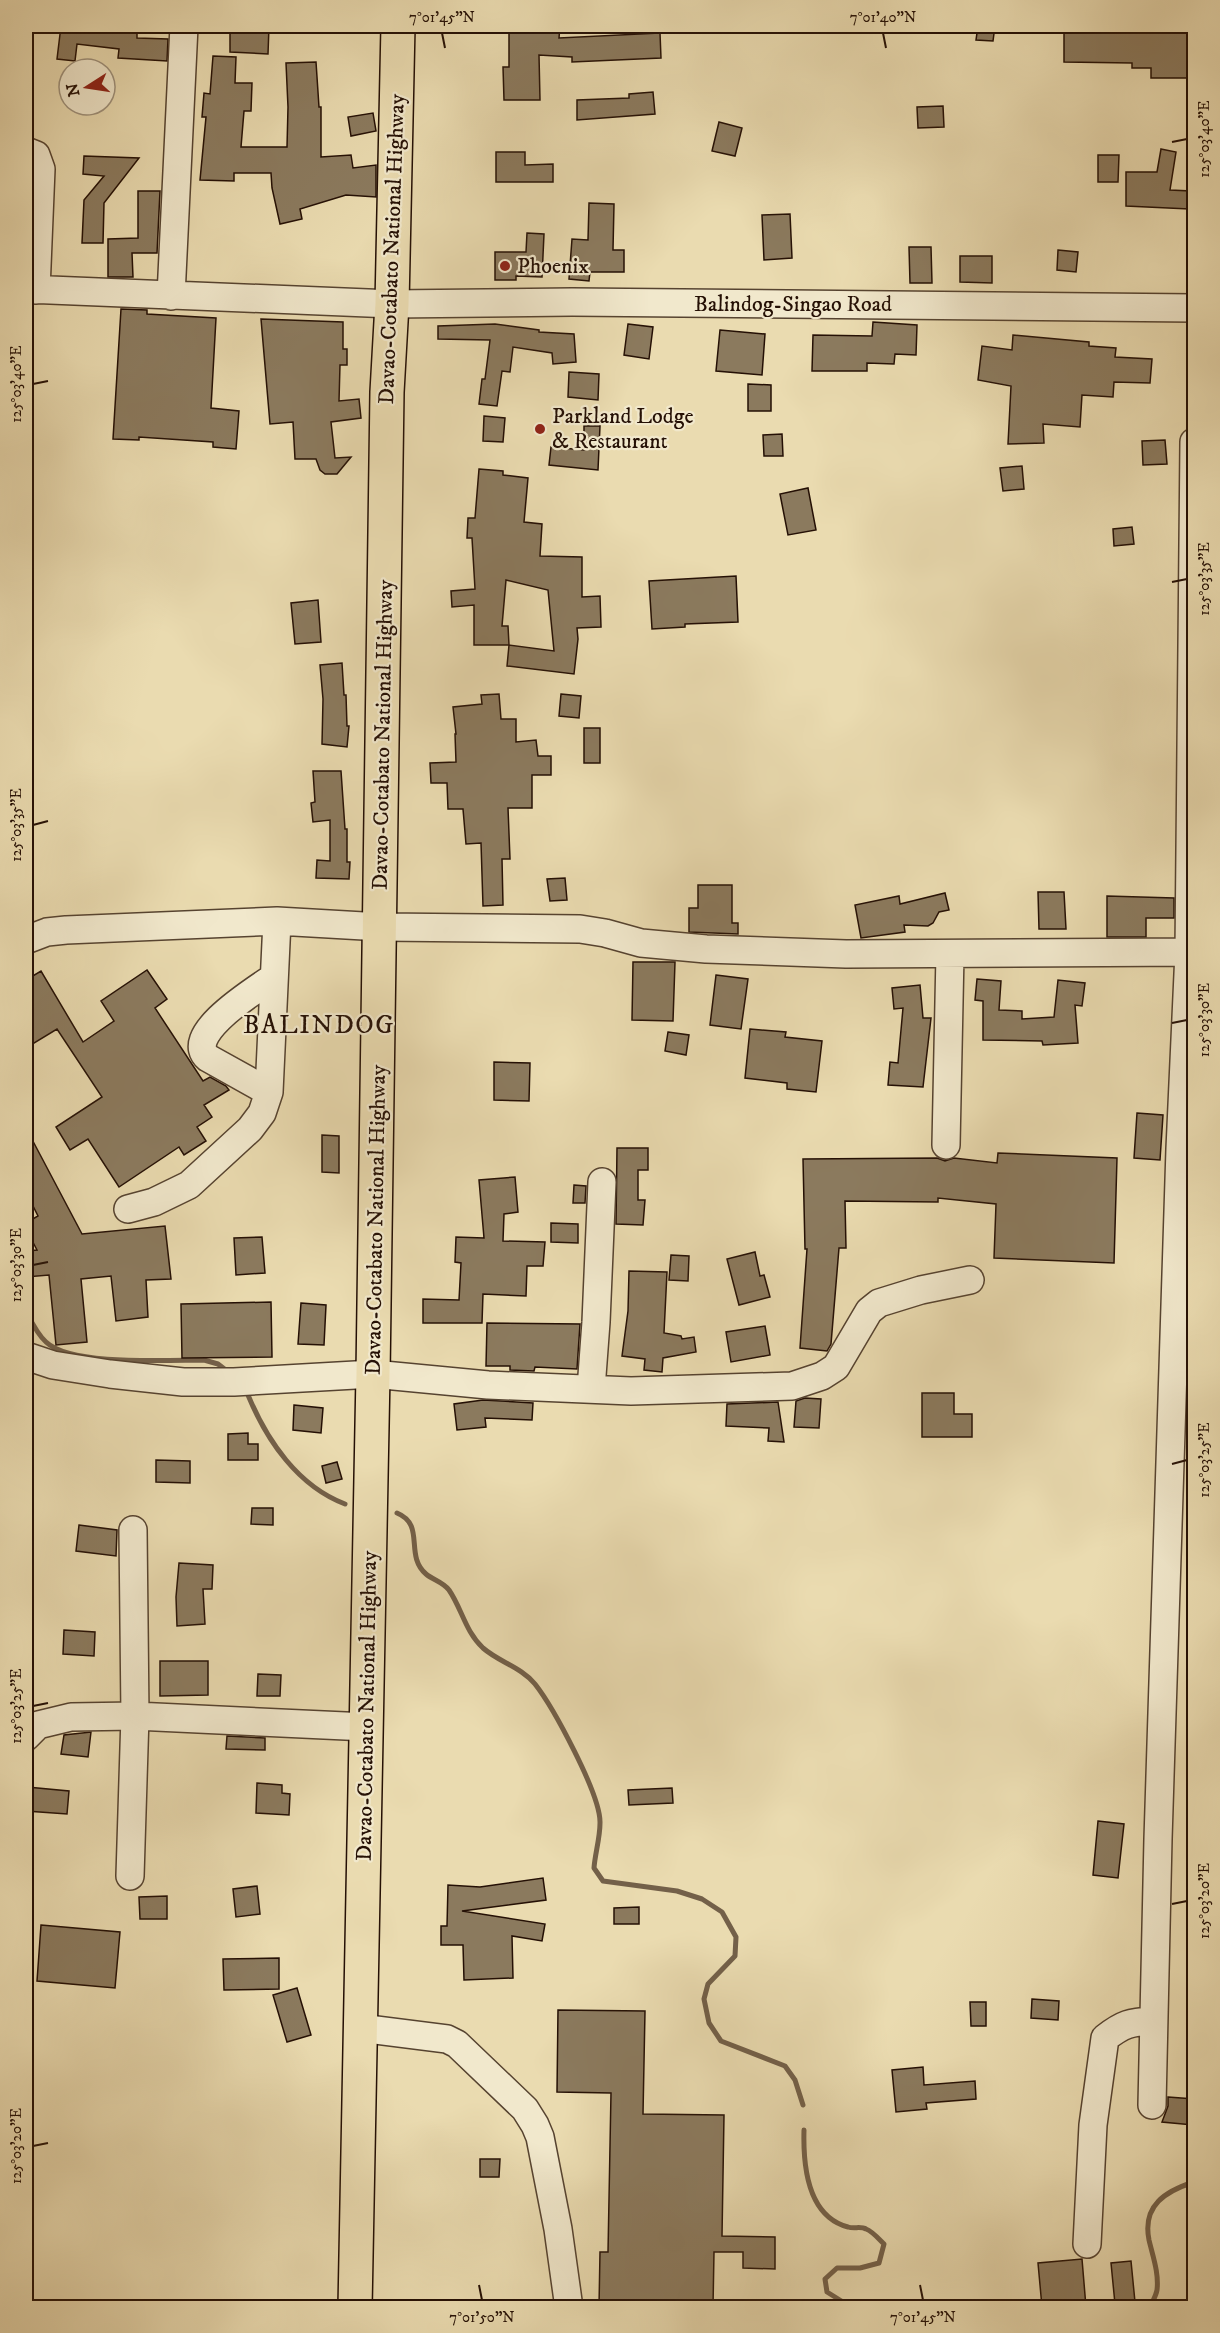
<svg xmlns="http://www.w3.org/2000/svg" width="1220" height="2333" font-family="'IM FELL DW Pica',serif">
<rect width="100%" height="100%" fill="#eadbb0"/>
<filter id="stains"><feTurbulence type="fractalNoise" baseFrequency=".00333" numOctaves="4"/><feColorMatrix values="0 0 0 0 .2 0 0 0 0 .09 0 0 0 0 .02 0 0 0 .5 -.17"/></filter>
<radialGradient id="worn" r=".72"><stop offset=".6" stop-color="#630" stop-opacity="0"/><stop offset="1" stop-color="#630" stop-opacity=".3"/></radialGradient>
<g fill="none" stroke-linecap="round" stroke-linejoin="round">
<path stroke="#736049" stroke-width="5" d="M26,1311C31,1321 37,1334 46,1342C71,1366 168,1360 204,1360L218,1364L227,1371
M248,1395C267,1441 298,1486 345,1504
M397,1513C426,1525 404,1555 426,1574C433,1580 443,1582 449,1590C462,1609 465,1631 483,1648C499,1662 521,1667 535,1684C553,1707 601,1795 600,1823C600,1838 595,1854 594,1868L603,1881L677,1891L702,1899L722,1912L736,1937L735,1956L708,1984L704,1999L709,2023L721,2041L785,2066L795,2080L803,2105
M804,2130C803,2165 807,2216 848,2227C854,2229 861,2226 866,2229C872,2231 879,2239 884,2244L879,2263L860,2268H837L825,2279L827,2292L843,2302L863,2308
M1150,2308C1152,2302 1156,2296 1157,2290C1159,2273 1153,2257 1149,2240C1142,2205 1166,2191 1194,2182"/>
</g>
<path fill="#8b7a5e" stroke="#251005" stroke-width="1.5" d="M61,26L88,28V26H137V38L168,39L167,61L118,58L119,49L77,44L75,61L57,59Z
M230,26H269L268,54L230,52Z
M540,26H560L559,38L660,33L661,58L572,62V57L539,55L540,100H504L503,67H509V29H540Z
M978,26H995L993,41L976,40Z
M1150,26H1190L1191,78H1151V68H1132V63L1064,62V29H1150Z
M213,56L236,57L235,83H252L251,111H244L241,147H287L288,107L286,63L316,62L319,107H321V157L351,155L353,168L376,165V197L346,195L300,209L302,219L280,224L272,188L271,173H234V181L200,180L206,117H202L204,93L210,94Z
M653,92L655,114L577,120V100L629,98V94Z
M943,106L944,127L918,128L917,107Z
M373,113L376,131L351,136L348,117Z
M719,122L742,128L735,156L712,151Z
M1161,149L1176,152L1170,190L1191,191L1189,209L1126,206V172H1157Z
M496,152H525V165L553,164V182H496Z
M1098,155H1119L1118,182H1098Z
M84,156L139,158L104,203L103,243H82L84,200L104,176L83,174Z
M138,191H160L157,253H132L133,277H108V239L138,238Z
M589,203L614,204L613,250H624V272H590L589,281L569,279L572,239L588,240Z
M790,214L792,258L764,260L762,215Z
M527,233L544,234L542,277L516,276V280H495V252H526Z
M909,247H931L932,283H910Z
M1058,250L1078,252L1076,272L1057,270Z
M960,256H992V283L960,282Z
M121,309L147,310V314L216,318L211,408L239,411L236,449L213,447V442L139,437V440L113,439Z
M261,319L343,322V349H347V365H340L339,401L359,399L361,418L331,422L335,458L351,457L337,474H325L320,470L316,459H295L293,422L270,424Z
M873,322L917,325L916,355L895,354L894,364L867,363V371H812L813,335L872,336Z
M495,324L539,330V332L574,334L576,362L553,364L552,353L513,347L510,372L502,371L497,406L479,404L482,379H485L490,340L438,339V326Z
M628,324L653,327L649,359L624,355Z
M720,330L765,334L762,375L716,371Z
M1013,335L1089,342V346L1116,348L1115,357L1152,359L1150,383L1114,382L1113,397L1082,395L1080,427L1043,424L1044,443L1008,444L1011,386L978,380L982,346L1012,350Z
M569,372L599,374L598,400L568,397Z
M748,384L771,385V411H748Z
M484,416L505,418L503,442L483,441Z
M584,426H600L598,470L549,465L551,447L584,450Z
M782,434L783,456H764L763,435Z
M1165,440L1167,464L1143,465L1142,441Z
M1022,466L1024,489L1003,491L1000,468Z
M479,469L503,471V475L528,478L524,522L542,524L540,556L582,557V597L600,596L601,627L577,628L578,639L574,674L507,666L509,645L554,651L548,590L506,580L502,626H508L509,645H474V605L452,607L451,591L475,589L472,538H467L468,518H475Z
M808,488L816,530L788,535L780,494Z
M1132,527L1134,544L1114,546L1113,529Z
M736,576L738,622L685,624V627L652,629L649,581Z
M318,600L321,642L295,644L291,603Z
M342,663L344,695H346L347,726H349L347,747L322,744L323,699L320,665Z
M499,694L501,719H516V742L536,740L538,756H551V775H532V808H508L510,859H502L503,905L483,906L481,843L466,844L463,809H448L447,783H431L430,763L456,762L455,734H456L453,707L482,704L481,695Z
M561,694L581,696L579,718L559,716Z
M584,728H600V763H584Z
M313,771H341L345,829H347V862H350L349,879L316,878L317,860L330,861V820L313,822L311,803L315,802Z
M565,878L567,900L550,901L547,879Z
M698,885H732V923H738V934L689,932V908H698Z
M1038,892H1064L1066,929H1039Z
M945,893L949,910L939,912L933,923L928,926L904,925L905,932L861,938L855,905L899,896L900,904Z
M1107,896L1174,898V918H1146V937H1107Z
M633,962H675L673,1021L632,1020Z
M147,970L167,999L155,1008L203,1081L210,1077L226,1086L229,1090L204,1105L212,1117L197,1127L206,1141L184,1155L179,1147L119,1187L88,1139L70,1150L56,1127L102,1097L57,1029L26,1048V980L41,971L83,1042L114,1021L101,1001Z
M716,975L748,979L741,1029L710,1025Z
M977,979L1001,981L999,1010L1022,1011V1019L1054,1017L1058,980L1085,983L1082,1006L1075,1005L1078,1043L1043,1045L1042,1041L983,1040V1001L975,1000Z
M920,985L923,1018H931L923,1087L888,1085L890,1062L898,1063L903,1008L894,1009L892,988Z
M750,1029L786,1032L785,1037L822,1041L816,1092L787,1089V1083L745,1078Z
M668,1032L689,1035L686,1055L665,1051Z
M494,1062L530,1063L529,1101L494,1100Z
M1137,1113L1163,1115L1160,1160L1134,1158Z
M26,1128L82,1234L165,1226L171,1279L146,1280L148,1317L116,1321L111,1276L81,1279L87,1342L56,1345L49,1275L26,1277V1251L37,1250L26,1229V1223L38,1216L26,1192Z
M322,1135L339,1136V1173L322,1172Z
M617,1148H648V1170H638V1200H645L643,1225L616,1224Z
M998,1153L1117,1158L1114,1263L994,1258L996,1204L938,1198V1202L845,1201L846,1248H839L831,1344L827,1351L800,1348L807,1249H805L803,1159L937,1158L945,1161L954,1158L997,1163Z
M515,1177L518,1212L504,1214L503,1241L545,1242L543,1266H527L526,1296L483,1294L482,1323H423V1299L459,1300L461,1263L455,1262L456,1237L484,1238L479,1180Z
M574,1185L586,1186L585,1203H573Z
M551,1223L578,1224V1243L551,1242Z
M262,1237L265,1273L236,1275L234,1238Z
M755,1252L760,1276L764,1275L770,1297L739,1305L727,1259Z
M671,1255L689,1256L688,1281L669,1280Z
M629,1271L667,1272L664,1333L681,1336L682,1339L694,1337L696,1352L663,1358L662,1372L644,1370L645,1359L622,1356L628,1311Z
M271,1302L272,1357L182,1358L181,1304Z
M301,1303L326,1305L324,1345L298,1344Z
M487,1323L580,1324L577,1369L535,1367L534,1371L510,1370V1366H486Z
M765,1326L770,1355L731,1362L726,1332Z
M922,1393H954V1414H972V1437H922Z
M805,1398L821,1399L819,1428L794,1427L796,1401Z
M483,1400L533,1403L532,1420L485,1418L486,1427L457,1430L454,1404Z
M778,1402L784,1442L768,1441L769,1428L726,1426L727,1404Z
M294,1405L323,1408L321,1433L293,1430Z
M248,1433V1444H258V1460H228V1434Z
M156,1460L190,1461V1483L156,1482Z
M337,1462L342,1479L326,1483L322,1466Z
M252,1508H273V1525L251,1524Z
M79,1525L117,1530L116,1556L76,1551Z
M179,1563L213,1565L212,1589H203L205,1624L177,1626L176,1597Z
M64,1630L95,1632L94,1656L63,1654Z
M160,1661H208V1695L160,1696Z
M258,1674L281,1675L280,1696H257Z
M91,1732L88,1757L61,1754L64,1735Z
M227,1736L265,1738V1750L226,1749Z
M257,1783L282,1785V1793L290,1794L289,1815L256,1813Z
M27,1787L69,1791L67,1814L26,1811Z
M672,1788L673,1803L629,1805L628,1790Z
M1098,1821L1124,1824L1118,1878L1093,1875Z
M543,1878L546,1900L462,1911L545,1924L542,1941L512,1936L513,1978L464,1980L463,1945H441V1926H447L448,1885L480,1887Z
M257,1886L260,1914L236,1917L233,1889Z
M167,1896V1919H140L139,1897Z
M639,1907V1924H614V1908Z
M41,1925L120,1932L115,1988L37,1981Z
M279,1958V1989L224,1990L223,1959Z
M297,1988L311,2035L287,2042L273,1995Z
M1032,1999L1059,2001L1058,2020L1031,2018Z
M970,2002H986V2026H971Z
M558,2010L645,2011L643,2114L724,2115L722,2236L775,2237V2269L743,2268V2252H714L713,2307H599L600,2252H608L611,2093L557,2092Z
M923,2067L924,2085L975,2081L976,2099L926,2103L927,2109L896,2112L892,2070Z
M1168,2097L1194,2099L1193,2125L1162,2122L1168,2106Z
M480,2159H500L499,2177H480Z
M1082,2259L1086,2307H1042L1038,2263Z
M1131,2261L1135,2302L1115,2304L1111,2263Z"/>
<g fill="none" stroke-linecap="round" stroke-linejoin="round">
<defs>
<path id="minor" d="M26,151L36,155L41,169L36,290
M26,289L392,304L572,302L1194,308
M171,296L184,26
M26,940L47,932L66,930L277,921L381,927L580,929L605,933L641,943L706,949L846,954L1194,952
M274,977C257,989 181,1035 208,1058L269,1092L277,921
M946,1145L950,954
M128,1209L154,1202L189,1185L250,1129L262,1113L269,1092
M26,1356L53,1365L110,1374L183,1382H234L373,1374L488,1385L631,1391L792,1386L822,1376L836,1367L869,1311L879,1303L921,1290L970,1280
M591,1389L596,1322L602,1182
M26,1737L38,1725L71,1717L135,1716L367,1727
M130,1876L135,1716L133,1530
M360,2028L447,2039L457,2044L525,2109L535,2125L540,2137L558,2229L569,2308
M1152,2105L1158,1839L1180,1149L1189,952L1194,442
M1087,2244L1093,2125L1105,2038C1123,2024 1130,2022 1153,2021"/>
<path id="highway" d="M355,2308L373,1374L387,392L392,304L398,26"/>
</defs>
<use href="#minor" stroke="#564330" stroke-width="30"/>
<use href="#highway" stroke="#251005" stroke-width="36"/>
<use href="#minor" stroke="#f1e8cc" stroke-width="27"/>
<use href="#highway" stroke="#eadbb0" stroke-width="33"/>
</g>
<path fill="none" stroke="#251005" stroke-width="2" d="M442,33L445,48M883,33L886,48M1172,142L1187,139M33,384L48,381M1172,582L1187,579M33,825L48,821M1172,1023L1187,1020M33,1265L48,1262M1172,1464L1187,1460M33,1706L48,1703M1172,1904L1187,1901M33,2146L48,2143M479,2285L482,2300M920,2285L923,2300"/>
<g fill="#8f2418" stroke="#f1e8cc" stroke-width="2">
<circle cx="505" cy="266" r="6"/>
<circle cx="540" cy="429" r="6"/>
</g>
<g text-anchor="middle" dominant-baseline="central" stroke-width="4.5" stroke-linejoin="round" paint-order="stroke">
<g font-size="22" fill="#251005" stroke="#f1e8cc">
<text transform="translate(392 249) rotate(-88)">Davao-Cotabato National Highway</text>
<text x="793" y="304">Balindog-Singao Road</text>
<text transform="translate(383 735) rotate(-89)">Davao-Cotabato National Highway</text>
<text transform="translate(376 1220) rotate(-89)">Davao-Cotabato National Highway</text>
<text transform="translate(367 1706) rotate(-89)">Davao-Cotabato National Highway</text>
</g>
<g font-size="22" fill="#251005" stroke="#f1e8cc" text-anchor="start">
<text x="517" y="266">Phoenix</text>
<text x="552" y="416">Parkland Lodge<tspan x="552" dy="25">&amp; Restaurant</tspan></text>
</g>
<g font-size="26" letter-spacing="1.5" fill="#251005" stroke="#f1e8cc">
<text x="319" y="1025">BALINDOG</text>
</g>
</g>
<rect width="1220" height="2333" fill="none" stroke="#eadbb0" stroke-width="66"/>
<g transform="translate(87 87) rotate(258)"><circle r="28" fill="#f1e8cc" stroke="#9f927c" stroke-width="1.5"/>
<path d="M0-4.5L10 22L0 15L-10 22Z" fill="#8f2418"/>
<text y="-9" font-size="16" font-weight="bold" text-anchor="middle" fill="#251005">N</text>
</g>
<rect x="33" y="33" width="1154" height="2267" fill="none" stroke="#251005" stroke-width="2"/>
<g font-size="15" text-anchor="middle" fill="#251005">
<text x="442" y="22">7°01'45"N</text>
<text x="883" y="22">7°01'40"N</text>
<text transform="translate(1204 139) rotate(-90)" y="5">125°03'40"E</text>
<text transform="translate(16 384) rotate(-90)" y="5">125°03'40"E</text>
<text transform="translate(1204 579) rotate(-90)" y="5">125°03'35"E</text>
<text transform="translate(16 825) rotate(-90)" y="5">125°03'35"E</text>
<text transform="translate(1204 1020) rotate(-90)" y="5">125°03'30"E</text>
<text transform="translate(16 1265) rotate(-90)" y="5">125°03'30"E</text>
<text transform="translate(1204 1460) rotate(-90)" y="5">125°03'25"E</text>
<text transform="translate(16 1706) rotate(-90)" y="5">125°03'25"E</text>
<text transform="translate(1204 1901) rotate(-90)" y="5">125°03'20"E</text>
<text transform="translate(16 2146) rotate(-90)" y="5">125°03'20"E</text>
<text x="482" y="2322">7°01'50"N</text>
<text x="923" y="2322">7°01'45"N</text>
</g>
<rect width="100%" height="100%" filter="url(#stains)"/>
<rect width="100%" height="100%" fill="url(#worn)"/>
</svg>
